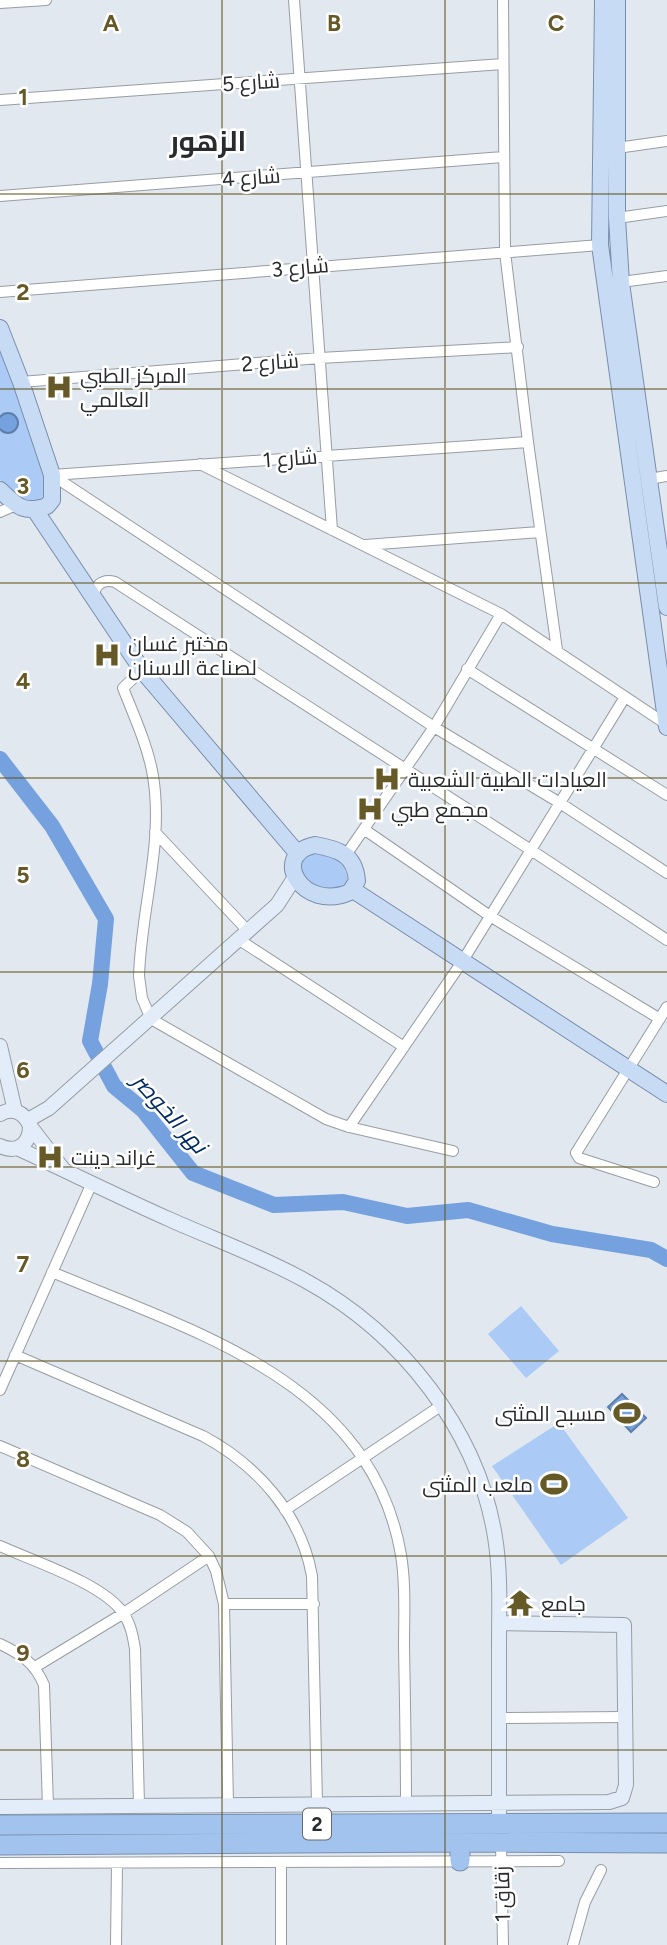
<svg xmlns="http://www.w3.org/2000/svg" width="667" height="1945" font-family="Figtree,Cairo,sans-serif">
<rect width="100%" height="100%" fill="#e2e8f0"/>
<path fill="#abcaf5" d="M0,343L47,478L45,492L40,501C20,502 13,494 0,480Z
M321,852C353,860 357,897 327,891C319,889 309,884 301,881V860L309,855Z
M521,1306L559,1351L526,1378L488,1334Z
M559,1423L628,1518L561,1565L492,1466Z"/>
<path fill="#75a1df" stroke="#5e7eaa" stroke-width="2" d="M-2 423a10 10 0 1 1 20 0a10 10 0 1 1-20 0Z
M622,1394L646,1418L631,1432L608,1407Z"/>
<g fill="none" stroke-linecap="round" stroke-linejoin="round">
<path stroke="#75a1df" stroke-width="16" d="M0,759L52,826L106,919L100,984L90,1041L114,1086L143,1110L193,1173L274,1205L343,1202L407,1216L468,1210L552,1234L651,1250L667,1259"/>
<defs>
<path id="street" d="M294,0L332,530
M503,0L505,252L528,442L557,650
M0,3L46,0
M0,100L503,64
M617,148L667,141
M0,196L503,157
M617,218L667,211
M614,283L667,276
M0,292L600,245
M21,382L320,358L518,347
M200,464L501,614L666,724
M52,475L434,727L560,803L667,873
M52,475L528,442
M649,479L667,476
M0,512L16,505
M365,545L540,532
M94,600C93,586 102,578 115,582L531,850L667,940
M467,669L667,795
M142,670L123,688C134,716 148,746 153,776C164,843 141,909 139,976L142,998L151,1019L326,1119L349,1127L453,1151
M365,830L490,916L660,1019
M155,832L247,930
M346,855L434,727L501,614
M238,939L404,1047
M349,1127L462,962L625,697
M654,1182L579,1158L576,1153L667,1007
M52,1272C193,1332 371,1380 401,1555C406,1585 404,1616 404,1646C405,1699 406,1752 406,1805
M15,1355L203,1436C257,1465 301,1514 312,1576L317,1804
M0,1390L91,1185
M0,1446L160,1515L187,1532L209,1556L216,1571L224,1604L228,1805
M285,1510L442,1405
M0,1546C33,1561 104,1584 123,1613C131,1624 133,1637 135,1649L139,1805
M224,1604H314
M0,1644C21,1654 35,1663 44,1685L48,1807
M35,1667L124,1613L209,1556
M499,1718L625,1717
M501,1843L503,1945
M0,1863L559,1861
M116,1945L117,1863
M281,1945V1863
M573,1945L585,1902L601,1870"/>
<path id="secondary" d="M0,1046L15,1111
M0,1114C13,1107 24,1112 30,1126C30,1144 17,1154 0,1146
M28,1120L49,1108L277,905L295,877
M30,1126L63,1169
M17,1148C69,1172 119,1197 171,1220C216,1240 263,1257 306,1281C401,1333 478,1430 495,1537C501,1573 499,1612 499,1648C499,1707 499,1765 499,1824
M0,1807L609,1802L622,1798L626,1785L624,1625L499,1623"/>
<path id="primary" d="M603,0L600,245L667,727
M617,0V218L621,283L667,607
M0,328L21,382L52,475V500L47,506C23,514 17,506 0,490
M35,510L142,670L298,854
M315,845C338,849 355,854 357,881L350,892C302,913 269,854 315,845Z
M353,890L667,1094"/>
<path id="highway" d="M0,1825L667,1823
M0,1845L460,1842L667,1843
M460,1861V1842"/>
</defs>
<use href="#street" stroke="#979da4" stroke-width="12"/>
<use href="#secondary" stroke="#979da4" stroke-width="16"/>
<use href="#primary" stroke="#788eab" stroke-width="18"/>
<use href="#highway" stroke="#788eab" stroke-width="21"/>
<use href="#street" stroke="#fff" stroke-width="10"/>
<use href="#secondary" stroke="#e3edfa" stroke-width="14"/>
<use href="#primary" stroke="#c8dbf5" stroke-width="16"/>
<use href="#highway" stroke="#a3c3ef" stroke-width="19"/>
</g>
<path fill="none" stroke="#655a27" stroke-width="2" stroke-opacity="0.55" d="M222,0V1945M445,0V1945M0,194H667M0,389H667M0,583H667M0,778H667M0,972H667M0,1167H667M0,1361H667M0,1556H667M0,1750H667"/>
<defs>
<symbol id="hospital-bare" viewBox="-9 -9 18 18"><path d="M-5-5h3v3.5h4V-5h3V5h-3V1.5h-4V5h-3Z" fill="#655a27" stroke="#fff" stroke-width="2.5" paint-order="stroke"/></symbol>
<symbol id="stadium-bare" viewBox="-9 -9 18 18"><path d="M0-5a6.5 5 0 1 0 0 10a6.5 5 0 1 0 0-10ZM-3.5-1.8h7v3.6h-7Z" fill="#655a27" stroke="#fff" stroke-width="2.5" paint-order="stroke"/></symbol>
<symbol id="temple-bare" viewBox="-9 -9 18 18"><path d="M0-6L5-2H3V0L6.5 2.5H4V6H1.5V3h-3V6H-4V2.5H-6.5L-3 0V-2H-5Z" fill="#655a27" stroke="#fff" stroke-width="2.5" paint-order="stroke"/></symbol>
</defs>
<g fill-rule="evenodd">
<use href="#hospital-bare" x="40" y="368" width="38" height="38"/>
<use href="#hospital-bare" x="88" y="636" width="38" height="38"/>
<use href="#hospital-bare" x="368" y="760" width="38" height="38"/>
<use href="#hospital-bare" x="351" y="790" width="38" height="38"/>
<use href="#hospital-bare" x="31" y="1138" width="38" height="38"/>
<use href="#stadium-bare" x="608" y="1394" width="38" height="38"/>
<use href="#stadium-bare" x="535" y="1465" width="38" height="38"/>
<use href="#temple-bare" x="501" y="1584" width="38" height="38"/>
</g>
<g text-anchor="middle" dominant-baseline="central" stroke-width="5" stroke-linejoin="round" paint-order="stroke">
<rect fill="#fff" stroke="#696b6d" stroke-width="2" x="303" y="1808.5" width="28" height="31" rx="5"/>
<g font-size="19" font-weight="bold" fill="#292b2e">
<text x="317" y="1824">2</text>
</g>
<g font-size="21" fill="#292b2e" stroke="#fff">
<text transform="translate(251 82) rotate(-4)">شارع 5</text>
<text transform="translate(251 177) rotate(-4)">شارع 4</text>
<text transform="translate(300 267) rotate(-5)">شارع 3</text>
<text transform="translate(270 362) rotate(-4)">شارع 2</text>
<text transform="translate(290 458) rotate(-4)">شارع 1</text>
<text transform="translate(502 1894) rotate(-91)">زقاق 1</text>
</g>
<g font-size="21" fill="#292b2e" stroke="#fff" text-anchor="start">
<text x="80" y="375">المركز الطبي<tspan x="80" dy="24">العالمي</tspan></text>
<text x="128" y="643">مختبر غسان<tspan x="128" dy="24">لصناعة الاسنان</tspan></text>
<text x="408" y="779">العيادات الطبية الشعبية</text>
<text x="391" y="809">مجمع طبي</text>
<text x="71" y="1157">غراند دينت</text>
<text x="606" y="1413" text-anchor="end">مسبح المثنى</text>
<text x="533" y="1484" text-anchor="end">ملعب المثنى</text>
<text x="541" y="1603">جامع</text>
</g>
<g font-size="23" font-style="italic" fill="#002b61" stroke="#fff">
<text transform="translate(170 1113) rotate(48)">نهر الخوصر</text>
</g>
<g font-size="28" font-weight="bold" fill="#292b2e" stroke="#fff">
<text x="208" y="141">الزهور</text>
</g>
</g>
<g font-size="23" text-anchor="middle" font-weight="bold" fill="#655a27" stroke="#fff" stroke-width="5" stroke-linejoin="round" paint-order="stroke">
<text x="111" y="31">A</text>
<text x="334" y="31">B</text>
<text x="556" y="31">C</text>
<text x="23" y="105">1</text>
<text x="23" y="300">2</text>
<text x="23" y="494">3</text>
<text x="23" y="689">4</text>
<text x="23" y="883">5</text>
<text x="23" y="1078">6</text>
<text x="23" y="1272">7</text>
<text x="23" y="1467">8</text>
<text x="23" y="1661">9</text>
</g>
</svg>
